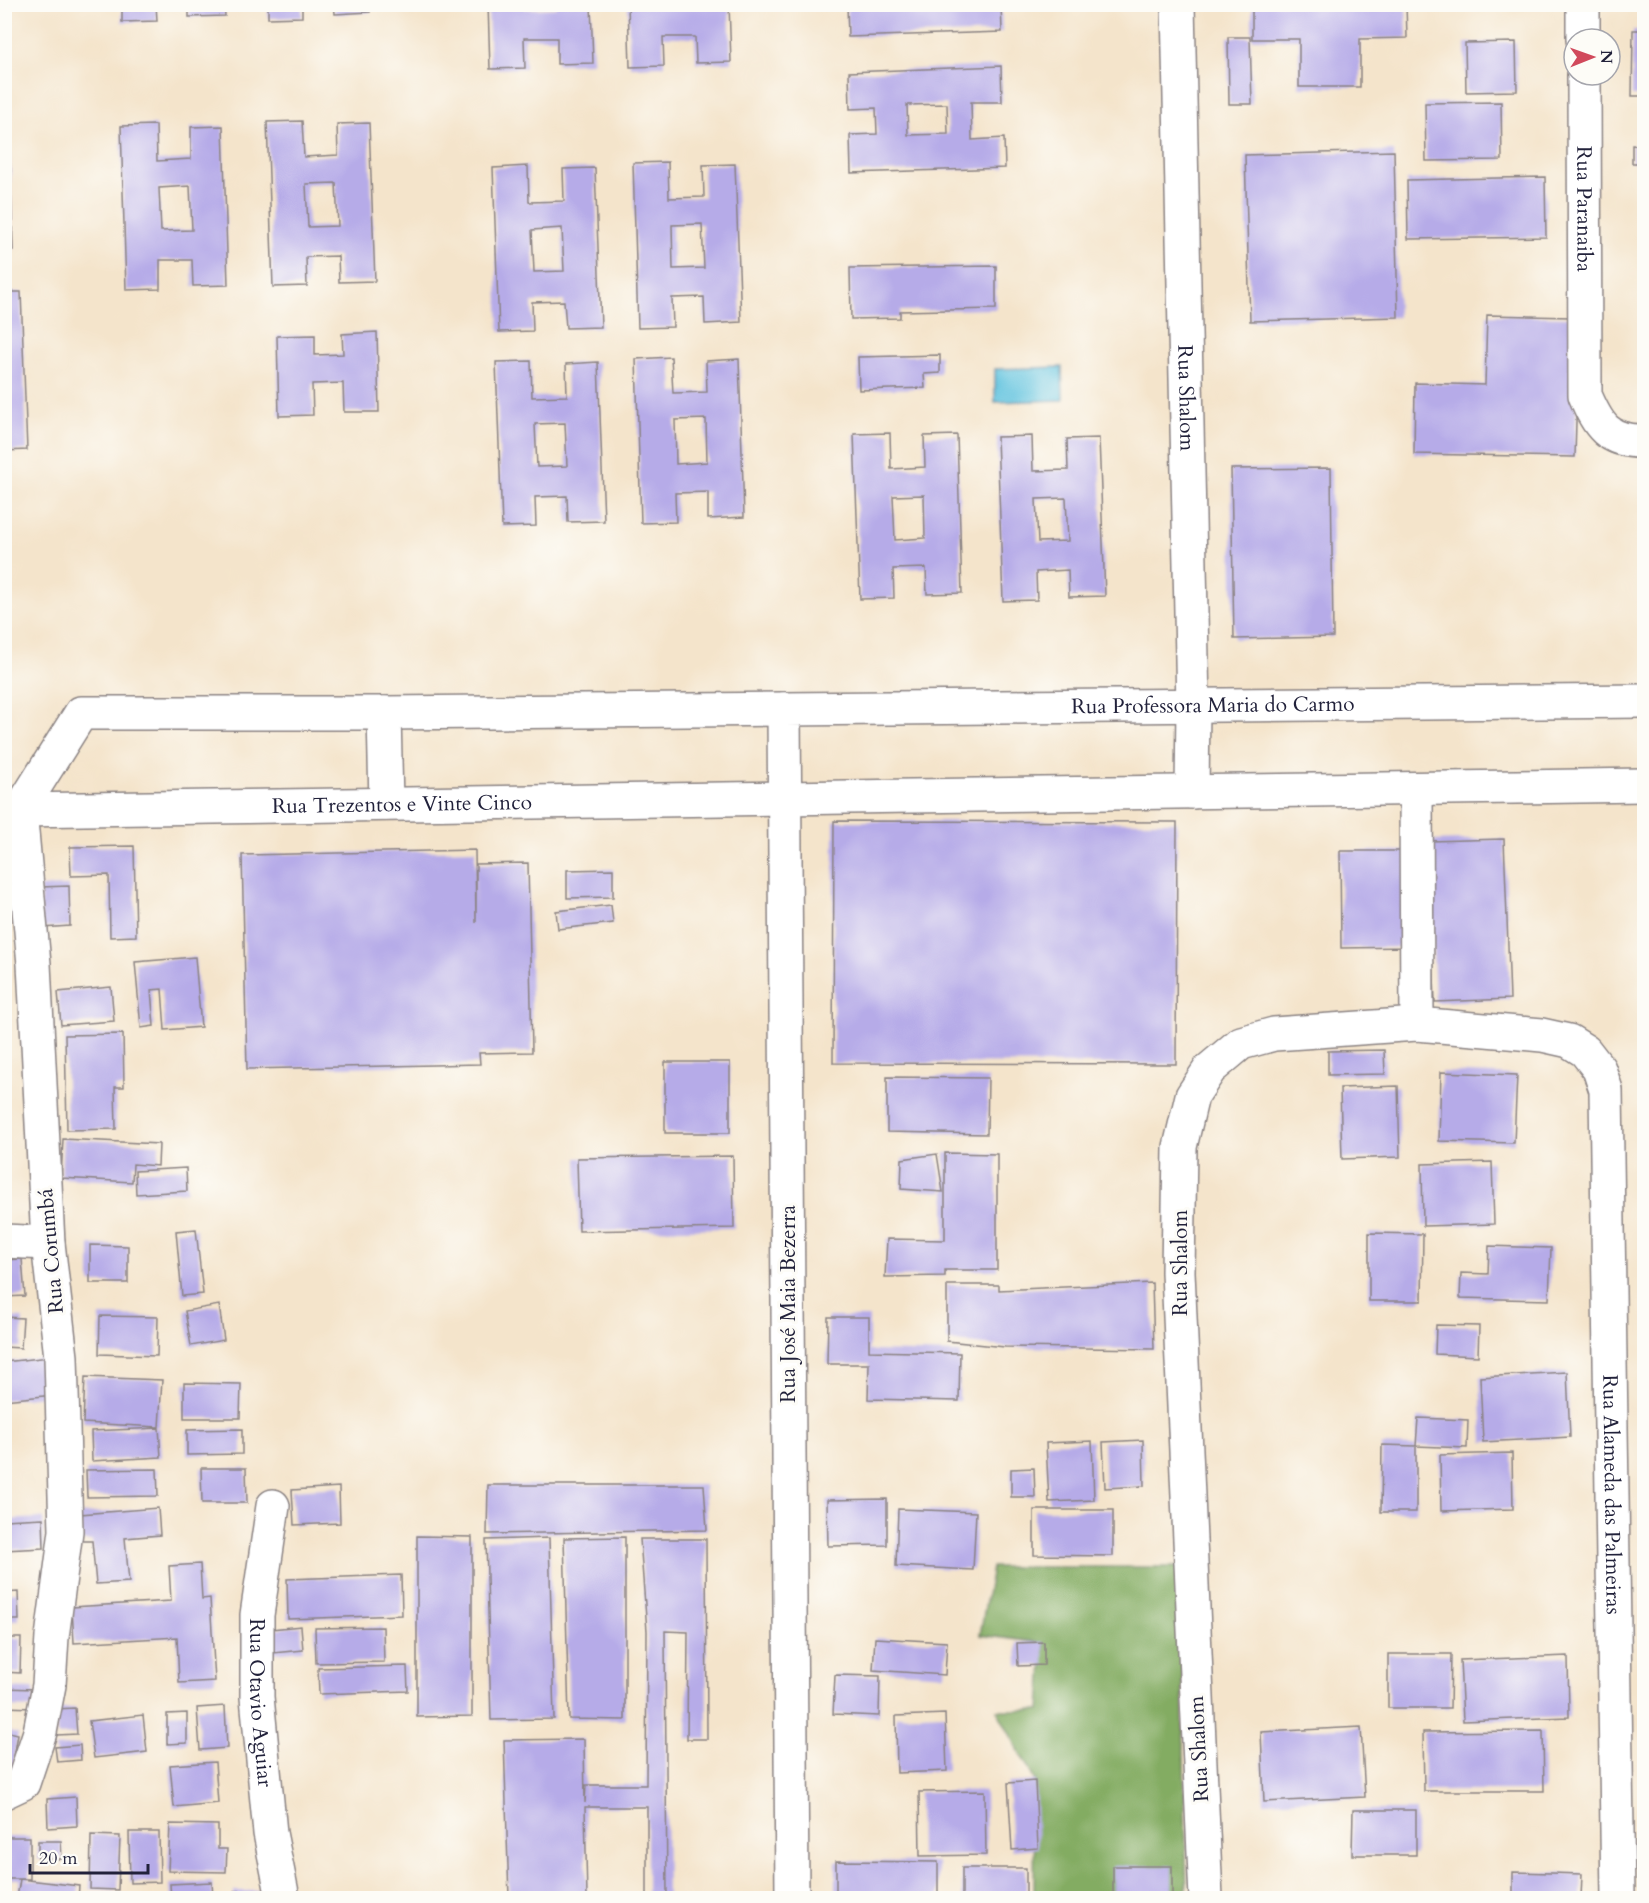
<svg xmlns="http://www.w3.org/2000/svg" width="1649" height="1903" font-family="Cardo,serif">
<rect width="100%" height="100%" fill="#fdfcf7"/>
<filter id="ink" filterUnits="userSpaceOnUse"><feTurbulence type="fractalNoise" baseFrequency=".0167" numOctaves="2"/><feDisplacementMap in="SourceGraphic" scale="12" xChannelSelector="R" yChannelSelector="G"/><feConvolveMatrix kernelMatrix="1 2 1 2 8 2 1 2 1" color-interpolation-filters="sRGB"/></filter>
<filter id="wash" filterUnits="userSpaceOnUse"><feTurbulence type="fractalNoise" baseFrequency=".008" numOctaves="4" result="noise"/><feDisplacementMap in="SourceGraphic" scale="24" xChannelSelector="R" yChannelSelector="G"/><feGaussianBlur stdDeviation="1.35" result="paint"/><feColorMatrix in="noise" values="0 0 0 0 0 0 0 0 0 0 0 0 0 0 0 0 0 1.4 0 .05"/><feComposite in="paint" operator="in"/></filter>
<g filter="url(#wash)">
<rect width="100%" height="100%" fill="#f4e4cb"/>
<path fill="#83ac62" stroke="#52674e" stroke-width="1.5" d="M992,1567H1180L1187,1898H1034L1035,1781L997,1710H1040L1044,1643L980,1635Z"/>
<path fill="#61c3df" stroke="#42728d" stroke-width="1.5" d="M1062,367L1063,400L995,402V369Z"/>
<g id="blocks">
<path fill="#b6abe8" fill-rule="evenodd" d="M122,4H156L157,21L122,22Z
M189,4H224L225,16L189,17Z
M268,4H302V17L268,18Z
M334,4H370V12L335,14Z
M488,4H525V9L556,8V4H591L593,63L557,64V38H524L525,68L490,69Z
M628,4H664V8L695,7V4H729L731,62L696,63L695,37H663L664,66L630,67Z
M847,4H1001L1002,32L848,37Z
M1252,4H1406L1407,38L1360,39V87H1299V39H1252Z
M1633,30H1644V96H1632Z
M1228,37H1250L1252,104H1229Z
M1516,42L1517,91L1466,92L1465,43Z
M1001,66L1002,102H971L972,140L1004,138L1005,168L851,173L850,135L877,134L876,108L850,109L849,72ZM947,104L948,134L908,135L907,105Z
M4,92H8L13,250H4Z
M1501,102L1502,160L1426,161L1425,103Z
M302,121L304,157L338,155L337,124L369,123L375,281L339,282L338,256L306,257L307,286L273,287L267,122ZM336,183L338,226L308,227L306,184Z
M156,125L157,161L191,159V127L223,126L228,285L193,286L192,260H160V289L126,290L121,126ZM190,186L192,230L161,231L159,188Z
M1632,145L1644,146V163H1632Z
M1394,151L1398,317L1250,321L1245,155Z
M668,162L669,198L704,197L703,165L735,164L741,322L705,324L704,297L672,298L673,327L638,328L633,163ZM702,224L704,268L673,269L672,225Z
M528,166L529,202L564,201L563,169L595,168L601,327L566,328L564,301L532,302L533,331L499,332L493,168ZM562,228L564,271L534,272L532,230Z
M1545,177L1546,237L1408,239L1407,180Z
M996,266V309L900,311V318L851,319L850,268Z
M5,292H21L27,450L5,451Z
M1487,315L1570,317L1577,386L1575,457L1414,454L1415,383L1485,385Z
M377,332L379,412H344L343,383L312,384L313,415L279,416L277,336L315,335V355L343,354L342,334Z
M940,355V373L924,374L925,388L859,390L858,357Z
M671,357L673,393L707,392L706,361L739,359L744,517L708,519V492L675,493L676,522L641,523L636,359ZM706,419L707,462L676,464L675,420Z
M531,361L532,397L567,396L566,364L598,362L604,521L568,522L567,496L535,497L536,526L502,527L496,362ZM565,423L567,466L537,467L535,424Z
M890,433L891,469L925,467L924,436L957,435L962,593L927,594L926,568L893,569L894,598L860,599L854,434ZM924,495L925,538L895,540L893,496Z
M1032,436L1033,471L1068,470L1067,439L1099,438L1105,596L1069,597L1068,570L1036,572L1037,600L1003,601L997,437ZM1066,498L1068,541L1038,542L1036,499Z
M1331,468L1333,637L1234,639L1231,469Z
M834,821L1177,822L1176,1064L833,1063Z
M1504,839L1510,999L1435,1002L1429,841Z
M134,846L136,936L110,937L109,875L71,876L70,847Z
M475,850L476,923V864L528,863L532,1052L479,1053L480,1064L247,1069L242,855Z
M1340,851H1409L1410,947L1341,948Z
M613,869V897L567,898V870Z
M69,886L70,926L42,928L40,887Z
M611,905L613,923L558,929L556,911Z
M195,957L201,1027L165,1030L162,989L151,990L154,1026L141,1028L135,962Z
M111,987L114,1021L61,1025L58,992Z
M123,1034L124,1087H115L116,1129L67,1130L65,1035Z
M1384,1050L1385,1074L1328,1075V1051Z
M665,1062H730V1133H665Z
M1441,1072L1517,1075L1514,1143L1439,1141Z
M887,1077L988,1078L987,1134L887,1132Z
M1398,1086L1400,1157L1342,1159L1340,1088Z
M63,1139L159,1144L158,1166L133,1164L132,1182L61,1178Z
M945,1153L997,1154V1270H945V1276L885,1277L887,1239L945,1240Z
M937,1154L943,1192L901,1189L902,1159Z
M733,1156L734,1228L579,1231L577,1158Z
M1492,1162L1494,1224L1423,1226L1422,1164Z
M186,1168L187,1191L136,1194L135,1171Z
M196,1229L203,1294L182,1296L176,1231Z
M1369,1233L1423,1234L1422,1301H1369Z
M90,1245L128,1246V1283H90Z
M1489,1246L1551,1248L1549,1300L1460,1298L1461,1273L1488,1274Z
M22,1259L25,1296L4,1297V1260Z
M1152,1283L1154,1349L1005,1347L947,1341V1285H999V1290Z
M219,1305L224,1340L191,1346L185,1311Z
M100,1316L158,1317L157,1356L99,1354Z
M4,1317L23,1318L21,1348L4,1347Z
M828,1317H869V1351L960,1353L959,1401L868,1399L869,1364H827Z
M1436,1325L1479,1326L1478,1356L1435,1354Z
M50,1357L54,1395L4,1400V1362Z
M1567,1372L1570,1437L1483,1442L1480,1377Z
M85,1377L162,1380L159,1427L83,1423Z
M184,1383L241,1384L240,1418H184Z
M1418,1418L1468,1420L1467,1448L1416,1446Z
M159,1428L161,1457L92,1461L91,1431Z
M242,1429V1454L187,1455V1430Z
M1143,1440L1144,1486L1105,1488L1103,1442Z
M1092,1441L1094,1500L1049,1502L1046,1443Z
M1382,1445L1416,1446V1512H1381Z
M1512,1453L1513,1509L1441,1511L1440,1455Z
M201,1468H246L247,1503H202Z
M1034,1468L1035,1497H1011V1469Z
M157,1469L158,1496L87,1497L86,1470Z
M488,1485H704L707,1530L487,1534Z
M339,1487L340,1523L294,1525L292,1490Z
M887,1499V1545L828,1546L827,1500Z
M158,1508L160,1535L125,1538L129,1582L96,1584L92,1541H82L80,1514Z
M898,1509L976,1512L973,1570L896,1566Z
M1034,1510H1113V1556L1034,1555Z
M43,1518L44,1548L4,1550V1520Z
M417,1536L472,1537V1716L417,1717Z
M625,1537V1720L569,1719L564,1538Z
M549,1538L554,1719L491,1720L486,1540Z
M640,1539H706L707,1739H687L688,1632L665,1631L667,1898H647V1807H585L587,1898H509L504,1740L584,1739L585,1803L586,1785H646L647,1631Z
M200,1564L202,1599L210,1598L215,1681L179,1683L177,1637L74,1643L72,1607L171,1601L169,1566Z
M401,1575L402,1615L288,1619L287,1579Z
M18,1592L19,1620H4V1593Z
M301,1626L303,1650L273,1653L271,1629Z
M383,1627L384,1662L316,1663L315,1628Z
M4,1638H21L20,1673L4,1672Z
M875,1638L947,1642L945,1675L873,1670Z
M1044,1642V1665L1018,1666L1017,1643Z
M1388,1654H1451L1450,1708H1388Z
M1568,1656L1569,1717L1463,1721L1460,1660Z
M407,1666L408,1691L319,1694L318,1668Z
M835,1675L880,1676L879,1716L833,1714Z
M4,1688L34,1689L33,1708L4,1707Z
M225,1706L227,1748L200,1750L197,1708Z
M75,1708L77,1734L57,1735L56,1709Z
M187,1713V1743L167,1744V1714Z
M945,1714L947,1771L897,1773L896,1716Z
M143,1715L147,1752L94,1758L89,1721Z
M1361,1727L1365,1797L1264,1802L1261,1732Z
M5,1731L18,1734L11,1774L5,1773Z
M1543,1731L1544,1791H1424L1423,1732Z
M80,1745L81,1760L57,1762L55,1747Z
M215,1762L218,1803L174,1807L170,1765Z
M1035,1781L1038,1848L1012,1850L1008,1783Z
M985,1791L986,1855L920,1856L919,1792Z
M76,1797L77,1826L48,1828L47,1799Z
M1353,1810H1416V1855H1352Z
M170,1824L218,1825V1849H227L226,1872L168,1871Z
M129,1832H159L160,1882L130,1883Z
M91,1835L120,1836L118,1890L90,1889Z
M4,1837H30V1879H4Z
M38,1841H61L62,1859H38Z
M836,1861L938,1862V1898H836Z
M1113,1866H1172V1898H1113Z
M962,1868H1026V1898H962Z
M1513,1872L1582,1874L1581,1898H1513Z
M20,1879L79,1886L78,1898H17Z
M212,1882L213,1898H171L170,1884Z
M234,1891H272V1898H234Z"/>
</g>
</g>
<g filter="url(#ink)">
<use href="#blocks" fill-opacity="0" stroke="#8b8383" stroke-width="1.5"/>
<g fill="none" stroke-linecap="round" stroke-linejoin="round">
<defs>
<g id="street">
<path id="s1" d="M1178,4L1193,706L1192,792"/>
<path d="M1583,4V39"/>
<path id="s2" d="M1584,75L1585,395C1598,426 1608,442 1644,441"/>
<path d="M384,713L386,804"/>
<path d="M1416,789L1417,1024"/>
<path id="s3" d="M20,810L784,798"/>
<path d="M4,1241L48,1243"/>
<path id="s4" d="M273,1506L257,1615V1697L270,1833L283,1898"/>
<path d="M4,1792L23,1783L40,1732L49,1685L52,1637L66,1531L61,1357L48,1243L34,964L20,810L81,713H384L784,709"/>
<path id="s5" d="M1206,1898L1178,1272L1180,1147L1192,1096L1210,1069L1241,1043L1274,1034L1417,1024L1542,1035L1569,1041L1585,1051L1599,1069L1606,1090L1618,1898"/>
</g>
<g id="secondary">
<path d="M784,798L1644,785"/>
<path id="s6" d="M792,1898L784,709L1644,701"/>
</g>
</defs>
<use href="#street" stroke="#8b8383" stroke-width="36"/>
<use href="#secondary" stroke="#8b8383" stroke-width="36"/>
<use href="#street" stroke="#fff" stroke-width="33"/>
<use href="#secondary" stroke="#fff" stroke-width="33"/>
</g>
</g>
<g text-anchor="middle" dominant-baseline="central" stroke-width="6" stroke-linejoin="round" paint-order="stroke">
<g font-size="21" fill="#22223b" stroke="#fdfcf7">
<text stroke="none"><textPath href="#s2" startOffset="134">Rua Paranaiba</textPath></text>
<text stroke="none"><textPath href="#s1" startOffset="394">Rua Shalom</textPath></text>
<text stroke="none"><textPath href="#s6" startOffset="1618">Rua Professora Maria do Carmo</textPath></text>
<text stroke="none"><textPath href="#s3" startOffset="382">Rua Trezentos e Vinte Cinco</textPath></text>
<text transform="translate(51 1251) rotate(-95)">Rua Corumbá</text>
<text transform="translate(1180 1263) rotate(-90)">Rua Shalom</text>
<text transform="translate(788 1304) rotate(-90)">Rua José Maia Bezerra</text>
<text stroke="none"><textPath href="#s5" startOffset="1676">Rua Alameda das Palmeiras</textPath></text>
<text stroke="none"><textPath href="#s4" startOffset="198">Rua Otavio Aguiar</textPath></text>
<text transform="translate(1199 1749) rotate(-93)">Rua Shalom</text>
</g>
</g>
<rect width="1649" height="1903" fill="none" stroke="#fdfcf7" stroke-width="24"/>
<g transform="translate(1592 57) rotate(89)"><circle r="28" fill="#fdfcf7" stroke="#a5a5ac" stroke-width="1.5"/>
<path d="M0-4.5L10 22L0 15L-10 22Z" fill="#d1495b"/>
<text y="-9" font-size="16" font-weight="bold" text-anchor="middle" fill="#22223b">N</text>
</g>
<path d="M30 1864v9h118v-9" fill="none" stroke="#22223b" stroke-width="3"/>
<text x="39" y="1864" font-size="18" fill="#22223b" stroke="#fdfcf7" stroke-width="4.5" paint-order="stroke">20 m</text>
</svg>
